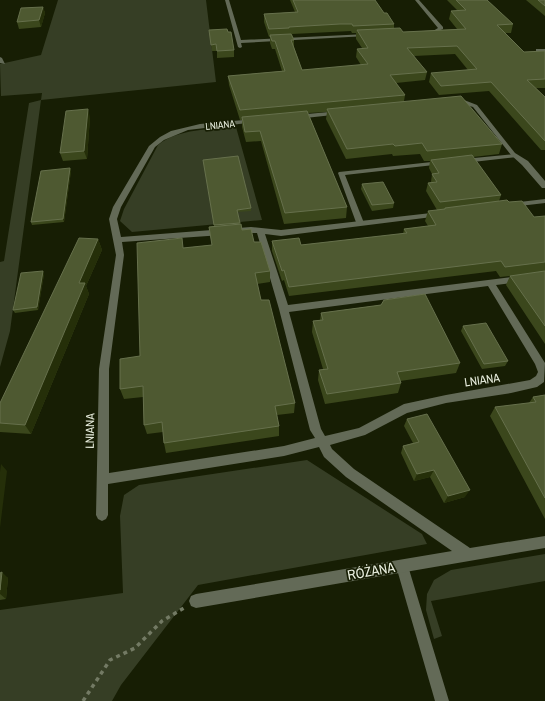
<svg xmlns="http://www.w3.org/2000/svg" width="545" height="701" font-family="'Archivo Narrow',sans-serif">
<rect width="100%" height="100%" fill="#171e04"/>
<path fill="#363e25" d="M58,0H206L216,82L41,100L10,331L0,367V262L4,261L29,103L41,100L42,93L1,96L0,64L41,55Z
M236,127L262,220L132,232L120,221L124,209L158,145C179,128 210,130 236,127Z
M307,460L422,534L427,544L198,585L121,685L112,701H0V610L123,593L120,516L124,495L139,485Z
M545,554V581L431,601L442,636L434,639L426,610L427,594L434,580L451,570Z"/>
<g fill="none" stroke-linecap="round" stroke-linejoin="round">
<path stroke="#737a64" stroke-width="3.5" stroke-dasharray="4 4" stroke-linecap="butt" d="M83,701L110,660L135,648L162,621L184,608"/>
<path fill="#636a57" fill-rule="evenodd" d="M225,0H229L241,40L367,34L369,35L367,36L241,43L242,47L240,48L238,47Z
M415,0H419L443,27V29L434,33H424V31H433L438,28Z
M536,49H545V51H536Z
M0,57L2,58L5,64L0,63Z
M515,154L517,155V157L464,163L461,161L464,159Z
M441,161L443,162V164L345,175L364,223L363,225H357L338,173L339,172Z
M402,560L406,562L408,566L449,701H435L396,566L398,562Z"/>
<path fill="#636a57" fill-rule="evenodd" d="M454,100H464L477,105L515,153L528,161L545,181V188H542L522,165L511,155L473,107L463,104L452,103V101Z
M340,111L343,113L342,114L296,119L293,117L296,115Z
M255,119L258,121L257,122L188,130L164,140L155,147L121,207L117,219L121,237L251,227L281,230L440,212L444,214L440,216L281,236L265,234L288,305L545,273V279L496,285L545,363L544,382L537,387L511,393L446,403L407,413L365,435L330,445L332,449L354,469L470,548L545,536V548L196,608L191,606L189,601L191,596L196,594L452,551L346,477L324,457L319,447L284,456L108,484V515L106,519L102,521L98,519L96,515L99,369L116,255L109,219L113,207L149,146L160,137L171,131L200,124ZM251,233H257L279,309L310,430L315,438L284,446L109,473V369L124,255L122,242ZM488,286L535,364L538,372L536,376L530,380L446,395L404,404L359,428L325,436L321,429L289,312Z
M545,199V203L511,207L507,205L511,203Z"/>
</g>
<path fill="#3b471c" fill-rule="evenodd" d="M290,0H375L384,13L394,24V28L403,32L457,29L449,19L451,11L457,10L447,0H487L513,24L511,33H505L524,52L545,51V88H536L545,97V150H541L489,91L439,95L429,82L431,73L468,70L455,54L414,56L427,72L425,80L396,83L405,95L404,101L502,144L499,154L473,157L501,195L499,201L509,202L534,217L545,216V344L506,285L510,276L500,277L496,271L289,296L284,280L282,281L272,251V241L301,245L403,234L404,229L428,226L425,221L428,211L437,210L426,191L428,183L431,182L432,174L429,168L430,161H424L420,154L393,156L392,154L346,159L326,119L327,112L308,113L347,207L346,218L284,224L261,141L246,142L242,127V120H240L229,85L228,76L282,71L275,49H272L270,43V37H269L264,22V14L295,12ZM351,31L352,33H356V39L362,48L357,49L356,57L361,65L302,70L294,47V40L292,34Z
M526,0H545V16Z
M43,7L45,13L41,27L19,29L17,22Z
M209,30L234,50V57L217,58V51H212Z
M90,117L87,159L63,161L60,153Z
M203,160L251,208V211L237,212L240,225L242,230L254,242L270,271V282L257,284L261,300L295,403L294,413L277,415L279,426V436L166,453L164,443L163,432L147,434L144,425L143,397L124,399L120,389L140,356L183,248L212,245L209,227L214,226Z
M70,168L71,171L64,222L32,225L31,222Z
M362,184L394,203L393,208L372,211L361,189Z
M98,239L102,250L86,286L89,294L31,434L0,432V403Z
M44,274L38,310L15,313L13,310Z
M381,305L460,363L456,373L400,381L401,383L398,393L325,404L318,380L319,370L323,369L312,332L313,321L320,320L321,313Z
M463,326L508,361L505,366L482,369L461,331Z
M545,395V519L490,416L495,407L529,403L533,397Z
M407,419L465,497L444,503L430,477L414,481L401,453L403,446L413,443L404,426Z
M0,573L8,578L6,599L0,600Z"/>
<path fill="#252f09" d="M43,7L45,13L41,27L39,20Z
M88,109L90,117L87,159L84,151Z
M70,168L71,171L64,222L63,219Z
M98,239L102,250L86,286L89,294L31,434L25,425L79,283Z
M43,271L44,274L38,310L37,307Z
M1,464L7,471L0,528V472Z
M434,470L430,477L414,481L417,474Z
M470,490L465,497L444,503L448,496Z
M2,572L8,578L6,599L0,594Z"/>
<path fill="#4e5931" stroke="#66704c" d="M293,0H375L384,13H387L394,24L353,26L352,24H340L289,27V28L269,29L264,14L298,12Z
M456,0H487L513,24L497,25L524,52L545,51V79L527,80L545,97V141L491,82L441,86L431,73L477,69L457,46L407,48L427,72L390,75L405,95L240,110L228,76L285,71L275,41H272L270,35L291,34L294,40H291L302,70L368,64L357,49L368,48L357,30L400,28L403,32L466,29L451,11L466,10Z
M538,0H545V6Z
M43,7L39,20L17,22L21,8Z
M227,29L228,32H231L234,50L217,51L216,44L211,45L209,30Z
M461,96L502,144L427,151L422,143L395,146L393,144L347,149L327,109Z
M88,109L84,151L60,153L66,111Z
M307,111L347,207L285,213L260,131L245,132L242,117Z
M472,155L501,195L440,202L428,183L437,182L432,174L439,173L431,160Z
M238,156L251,208L237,210L240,223L214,225L203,160Z
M70,168L63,219L31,222L41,171Z
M383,182L394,203L372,205L362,184Z
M507,200L509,202L522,201L534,217L545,216V262L505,267L501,261L289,287L284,270L282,271L272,241L299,238L301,245L407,233L404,229L436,225L428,211L445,209V208Z
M241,224L242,230L251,229L254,242H261L270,271L255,273L261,300H269L295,403L275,406L279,426L164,443L162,422L144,425L143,386L120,389V359L140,356L137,243L182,238L183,248L212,245L209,227Z
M79,238L98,239L79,283H85L25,425L0,423V403Z
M43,271L37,307L13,310L21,273Z
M545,271V326L510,276Z
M425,294L460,363L397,372L401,383L327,394L319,370L328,369L313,321L323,320L321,313L381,305L384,300Z
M486,323L508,361L484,364L463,326Z
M545,395V498L495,407L536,402L533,397Z
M427,414L470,490L448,496L434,470L417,474L403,446L419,442L407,419Z
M2,572L0,590V573Z"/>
<g text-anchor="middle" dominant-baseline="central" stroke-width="3.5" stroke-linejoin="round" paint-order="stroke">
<g font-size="10" fill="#e9efdf" stroke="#171e04">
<text transform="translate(220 125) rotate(-6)">LNIANA</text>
</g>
<g font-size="12" fill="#e9efdf" stroke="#171e04">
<text transform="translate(482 380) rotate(-8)">LNIANA</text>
<text transform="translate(90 431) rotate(-89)">LNIANA</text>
</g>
<g font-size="14" fill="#e9efdf" stroke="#171e04">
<text transform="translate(371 571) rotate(-10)">RÓŻANA</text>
</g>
</g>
</svg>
